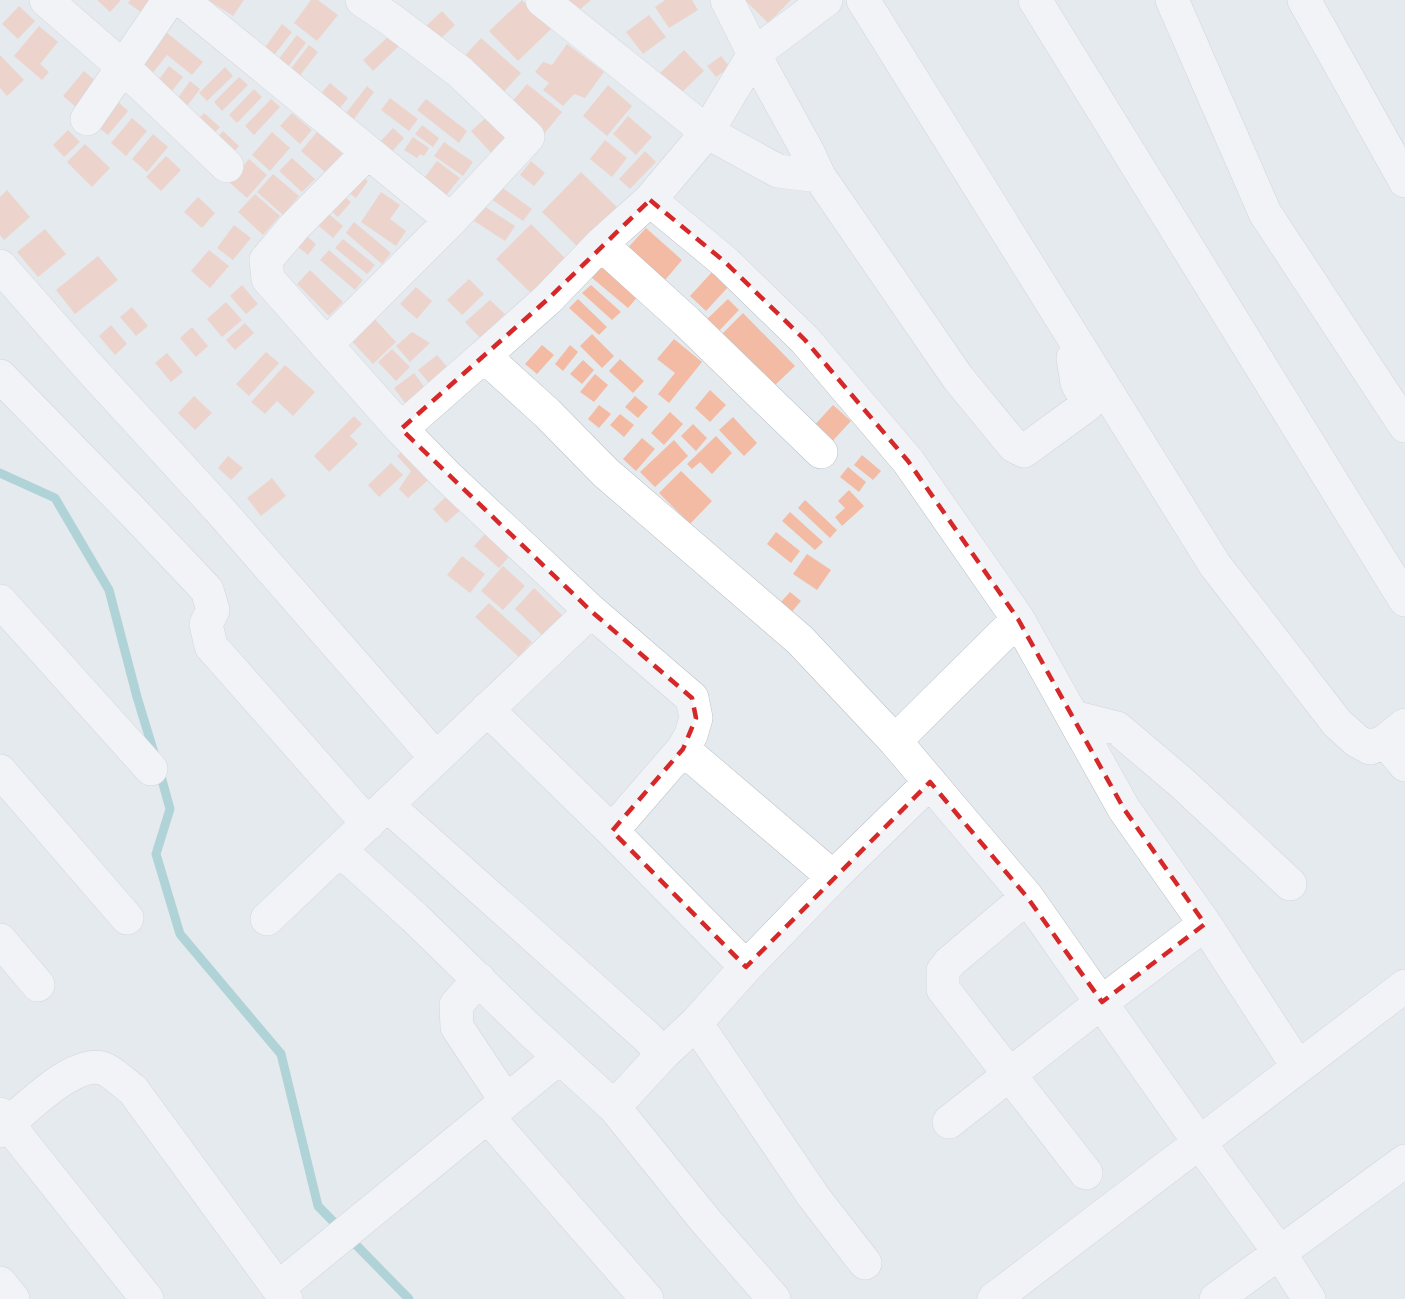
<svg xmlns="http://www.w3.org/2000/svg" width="1405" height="1299" font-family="'Alegreya Sans',sans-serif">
<rect width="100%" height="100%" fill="#e5eaef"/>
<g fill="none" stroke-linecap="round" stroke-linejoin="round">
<path stroke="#6fb8ba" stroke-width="9" d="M0,473L55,498L109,590L137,697L155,756
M159,769L170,809L156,854L180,934L281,1054L318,1206L409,1299"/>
</g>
<path fill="#f3bba3" d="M97,0H121L110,12Z
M130,0H156L145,15L128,3Z
M208,0H244L233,16Z
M311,0H318L338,15L317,41L294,23Z
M522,0L551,29L518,61L489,31Z
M568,0H591L578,11Z
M665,0H692L698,10L669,28L655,7Z
M745,0H791L768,23Z
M19,6L35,21L18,39L2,24Z
M442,11L455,25L437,42L424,28Z
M649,15L666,37L643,54L626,32Z
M282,24L292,32L272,58L263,50Z
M39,26L58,42L40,64L49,72L42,80L14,56Z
M166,32L203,62L192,75L167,55L147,80L135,71Z
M297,35L306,43L287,68L277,61Z
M390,35L399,46L373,71L363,60Z
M481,38L521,73L500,96L460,61Z
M567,44L604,72L585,98L574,94L563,106L543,90L549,83L535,72L543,62L552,65Z
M309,45L318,52L298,78L289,71Z
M684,50L704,71L680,94L660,73Z
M0,55L24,80L7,96L0,88Z
M721,56L730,67L716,77L707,66Z
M169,66L183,77L165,100L152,89Z
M225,67L233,76L207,101L199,93Z
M84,71L98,83L77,108L63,96Z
M239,77L248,85L222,111L214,102Z
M190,81L200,89L181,114L172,106Z
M330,83L348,98L336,113L318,97Z
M527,84L562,112L540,139L505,110Z
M608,85L632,106L607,136L583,116Z
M367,86L374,92L351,123L343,117Z
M254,89L262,97L237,123L229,115Z
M114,98L128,111L108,135L93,123Z
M390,98L418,119L409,131L381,110Z
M271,99L280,107L254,135L245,126Z
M426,99L467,131L459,143L417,110Z
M204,113L220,127L207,141L191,126Z
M292,113L312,130L300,144L280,126Z
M488,116L509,139L492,154L471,131Z
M628,116L652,137L636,155L613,134Z
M132,118L147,131L126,156L111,143Z
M422,125L439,138L433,147L415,134Z
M393,128L404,138L389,155L377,145Z
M68,130L80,142L64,157L53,145Z
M223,131L239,146L228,158L212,144Z
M272,132L290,148L270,171L252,155Z
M317,132L343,154L326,173L301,151Z
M153,134L168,147L147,172L132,159Z
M413,137L429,148L424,156L420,154L417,158L404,150Z
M605,140L627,158L612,177L590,159Z
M444,142L473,162L463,176L434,156Z
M85,144L110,168L92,187L67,162Z
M645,151L656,162L630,189L619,179Z
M166,156L181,170L161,191L146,177Z
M292,158L315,179L302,192L279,171Z
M249,159L267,175L247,198L229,182Z
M437,161L460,178L444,198L422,181Z
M531,161L545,173L534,186L520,175Z
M355,172L368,181L356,198L344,189Z
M581,172L620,210L581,250L542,212Z
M273,174L299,196L283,215L257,192Z
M500,186L532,209L523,221L491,199Z
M7,190L30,217L4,240L0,235V197Z
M336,190L351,202L338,217L324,205Z
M381,192L400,205L390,219L406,231L396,246L361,222Z
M255,194L280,216L263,235L238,212Z
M198,197L215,213L202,228L184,212Z
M484,206L515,226L505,241L474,221Z
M322,208L343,226L333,238L312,220Z
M354,222L391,253L382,264L346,233Z
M531,224L571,264L536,298L496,259Z
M234,225L251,238L233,260L217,248Z
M295,226L316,244L308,255L287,238Z
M646,228L682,260L660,286L623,253Z
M45,229L66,254L38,277L17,252Z
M343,239L375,265L367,274L335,248Z
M209,250L229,266L210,288L191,271Z
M329,250L363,280L355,290L320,260Z
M98,256L118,280L75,314L56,290Z
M603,263L640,294L628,308L591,277Z
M310,270L343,302L329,316L297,284Z
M713,271L729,286L706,311L690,296Z
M469,279L484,294L462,315L447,300Z
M242,285L258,304L246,314L230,296Z
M591,285L621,312L612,320L582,293Z
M416,287L432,301L417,319L400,304Z
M578,299L607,327L599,335L569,308Z
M728,299L739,310L718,332L706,320Z
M490,300L507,316L481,339L465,322Z
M226,302L242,320L222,337L207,319Z
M132,307L148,326L136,336L120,317Z
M369,313L396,342L373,364L346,335Z
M743,313L795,366L773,387L721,335Z
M245,323L254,333L235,350L226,340Z
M111,325L127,344L115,355L99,336Z
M192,327L208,346L196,357L180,338Z
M412,332L430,343L410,362L396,346Z
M592,334L614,356L602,368L580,346Z
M674,339L702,362L669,403L658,394L675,373L657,359Z
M542,345L554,355L537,374L525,364Z
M570,345L578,352L563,371L555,364Z
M392,349L410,367L396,381L378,362Z
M266,352L279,363L249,396L236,384Z
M167,353L183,372L171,382L155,363Z
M437,355L453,374L434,389L418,370Z
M620,359L644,381L633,393L609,371Z
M583,360L594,370L582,384L570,374Z
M285,365L315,392L293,416L277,401L265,414L251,402Z
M414,373L431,396L411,411L394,388Z
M595,374L608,385L594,402L580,392Z
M710,390L726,405L710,422L695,408Z
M194,396L212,413L195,430L178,413Z
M635,396L648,407L638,418L625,407Z
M599,405L611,414L599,428L588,419Z
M833,405L851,421L827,447L810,430Z
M670,412L683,424L664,445L651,433Z
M620,414L634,425L624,437L610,425Z
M354,416L362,424L350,436L358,444L329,472L314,456Z
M733,417L757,443L744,456L719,430Z
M693,424L707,438L696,451L681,436Z
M716,436L732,453L712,474L700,462L692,469L687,464Z
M642,438L655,449L636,471L623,459Z
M674,440L688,456L655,487L640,472Z
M410,444L436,473L408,498L399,489L411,471L397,456Z
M862,455L881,471L873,480L854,465Z
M228,456L243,468L231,480L218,468Z
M391,463L403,475L379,497L368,485Z
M848,467L866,482L859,492L840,477Z
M681,471L712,501L690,524L659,493Z
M272,478L286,496L261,516L247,498Z
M849,490L864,506L842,526L835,517L845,508L838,501Z
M452,491L466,505L446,523L433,509Z
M805,500L837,530L830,538L798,508Z
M790,512L823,542L815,550L782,521Z
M491,527L516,549L499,568L474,546Z
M776,532L800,551L791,563L767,544Z
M807,554L831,570L817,590L793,574Z
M462,556L485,574L470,593L447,575Z
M503,566L525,586L503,610L481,591Z
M534,588L563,616L544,637L515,609Z
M790,592L801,601L790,614L779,604Z
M489,603L532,642L519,657L475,617Z"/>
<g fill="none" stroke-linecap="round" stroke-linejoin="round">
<defs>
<path id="minor" d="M46,0L123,67L227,166
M182,0L451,220
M542,0L707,132L778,171L819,176
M727,0L754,54L809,154L819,176L958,378L1014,446L1024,451L1087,405L1085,397L1077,383L1073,358
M826,0L754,54L707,132L650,200L601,244L548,299L484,356L547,413L606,473L800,640L895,741L1027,897L1199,1142L1279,1252L1309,1299
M863,0L1215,565L1337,723L1357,741L1370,748L1385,741L1405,725
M1035,0L1405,600
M1304,0L1405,181
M87,119L169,0
M368,152L294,227L266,260L268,279L401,429L448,477L591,611L692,698L696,718L691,735L683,749L612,831
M650,200L725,262L805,340L908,461L1018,619L1124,809L1205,924L1298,1067
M601,244L686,321L821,452
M0,266L87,365L218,508L436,758
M326,345L451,220L528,137L460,72L390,19L362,0
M0,376L136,515L207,590L213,610L206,624L211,646L368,824
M401,429L484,356
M0,601L151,769
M487,709L612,831L746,967
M1073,717L1117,728L1182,783L1290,884
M895,741L1018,619
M1385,741L1405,765
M683,749L833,877
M0,771L127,918
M387,805L647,1037L663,1054
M340,850L414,917L528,1028L614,1107L705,1220L774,1299
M1027,897L950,962L943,971V989L1086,1173
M267,919L591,611
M0,940L38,985
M479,979L456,1005L457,1027L506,1101
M696,1023L813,1196L865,1263
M614,1107L663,1054L696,1023L746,967L833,877L930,782
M0,1114L147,1299
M488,1117L647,1299
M949,1122L1102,1002L1205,924
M0,1131C23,1112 71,1061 102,1068C110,1070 126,1085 133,1090L286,1299
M0,1283L13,1299
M278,1288L560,1057
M994,1299L1405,986
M1216,1299L1405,1161"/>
<path id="tertiary" d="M1172,0L1265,213L1405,426"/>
</defs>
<use href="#minor" stroke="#bbc0c5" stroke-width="34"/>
<use href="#tertiary" stroke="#bbc0c5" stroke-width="34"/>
<use href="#minor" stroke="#fff" stroke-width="33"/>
<use href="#tertiary" stroke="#fff" stroke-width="33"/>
</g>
<path d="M0 0H1405V1299H0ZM650,200L725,262L805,340L908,461L1018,619L1124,809L1205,924L1102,1002L1027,897L930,782L746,967L612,831L683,749L696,718L692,698L591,611L401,429L548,299Z" fill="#e5eaef" fill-opacity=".55" fill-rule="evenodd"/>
<path fill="none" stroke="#d62828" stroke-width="4.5" stroke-dasharray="12 8" stroke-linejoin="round" d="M650,200L725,262L805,340L908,461L1018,619L1124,809L1205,924L1102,1002L1027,897L930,782L746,967L612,831L683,749L696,718L692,698L591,611L401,429L548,299Z"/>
</svg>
